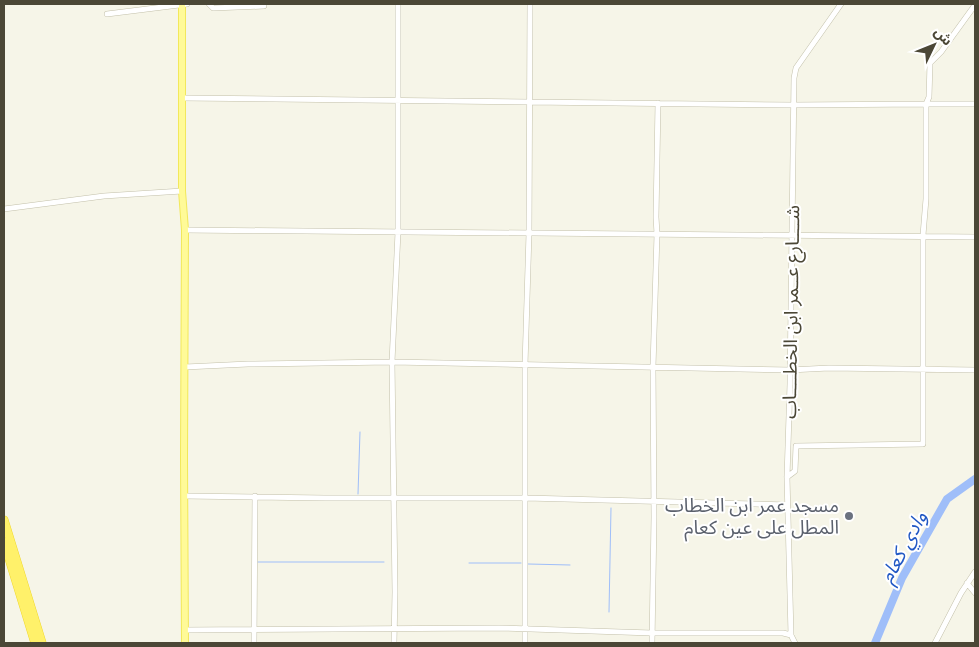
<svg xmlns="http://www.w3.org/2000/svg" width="979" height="647" font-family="'Space Grotesk','Noto Sans Arabic',sans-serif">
<rect width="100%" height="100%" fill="#f6f5e8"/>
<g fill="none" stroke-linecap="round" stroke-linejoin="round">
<path stroke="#9fbef9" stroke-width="1" d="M358,494L360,432
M258,562H384
M469,563H521
M528,564L570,565
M609,612L611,508"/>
<path stroke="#9fbef9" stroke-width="8" d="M875,643L902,578L947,499L975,479"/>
<defs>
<path id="minor" d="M209,4L213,8L264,6
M107,14L187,4
M183,98L793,105L926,104L929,97L930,63L941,52L975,5
M4,209L104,196L182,191
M185,230L975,237
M185,367L248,364L392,362L790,370L829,368L975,370
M787,477L795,471L796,446L923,444V235L926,199V104H975
M185,496L325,498H526L788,505
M967,583L975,593
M185,630L499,628L652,633H783L791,635L795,643
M791,635L787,477L790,384L794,78L796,68L841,4
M254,643L255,496
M394,643L395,592L392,362L398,232V4
M525,643V365L529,233L530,4
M652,643L654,517L653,367L657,234L656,217L658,103
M935,643L961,593L975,572"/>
<path id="major" d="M182,4V191L185,230L184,459L185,643"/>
<path id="highway" d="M4,520L42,643
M4,542L35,643"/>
</defs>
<use href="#minor" stroke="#c3c0aa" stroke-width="6"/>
<use href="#major" stroke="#f2e85b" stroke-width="8"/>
<use href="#highway" stroke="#efd629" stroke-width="9"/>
<use href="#minor" stroke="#fff" stroke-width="5"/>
<use href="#major" stroke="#fffa98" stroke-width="6"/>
<use href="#highway" stroke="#fff16a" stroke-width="8"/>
</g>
<circle fill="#6b7280" stroke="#fff" stroke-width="2" cx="849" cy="516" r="5"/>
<g text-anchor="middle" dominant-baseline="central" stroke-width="4" stroke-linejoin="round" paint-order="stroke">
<g font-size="19" fill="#4b4736" stroke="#fff">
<text transform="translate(791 312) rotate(-89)">شــــارع عــمر ابن الخطــــاب</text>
</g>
<g font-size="19" fill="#5b616d" stroke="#fff" text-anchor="end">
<text x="839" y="505">مسجد عمر ابن الخطاب<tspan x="839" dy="22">المطل على عين كعام</tspan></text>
</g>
<g font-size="20" font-style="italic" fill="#2158c4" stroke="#fff">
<text transform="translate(903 547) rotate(-62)">وادي كعام</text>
</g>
</g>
<rect width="979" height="647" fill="none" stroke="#4b4736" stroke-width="10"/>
<g transform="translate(934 45) rotate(47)" stroke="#ffffff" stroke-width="4" paint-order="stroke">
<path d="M0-4L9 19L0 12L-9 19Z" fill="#4b4736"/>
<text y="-8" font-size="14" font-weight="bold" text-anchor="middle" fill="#4b4736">ش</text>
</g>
</svg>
